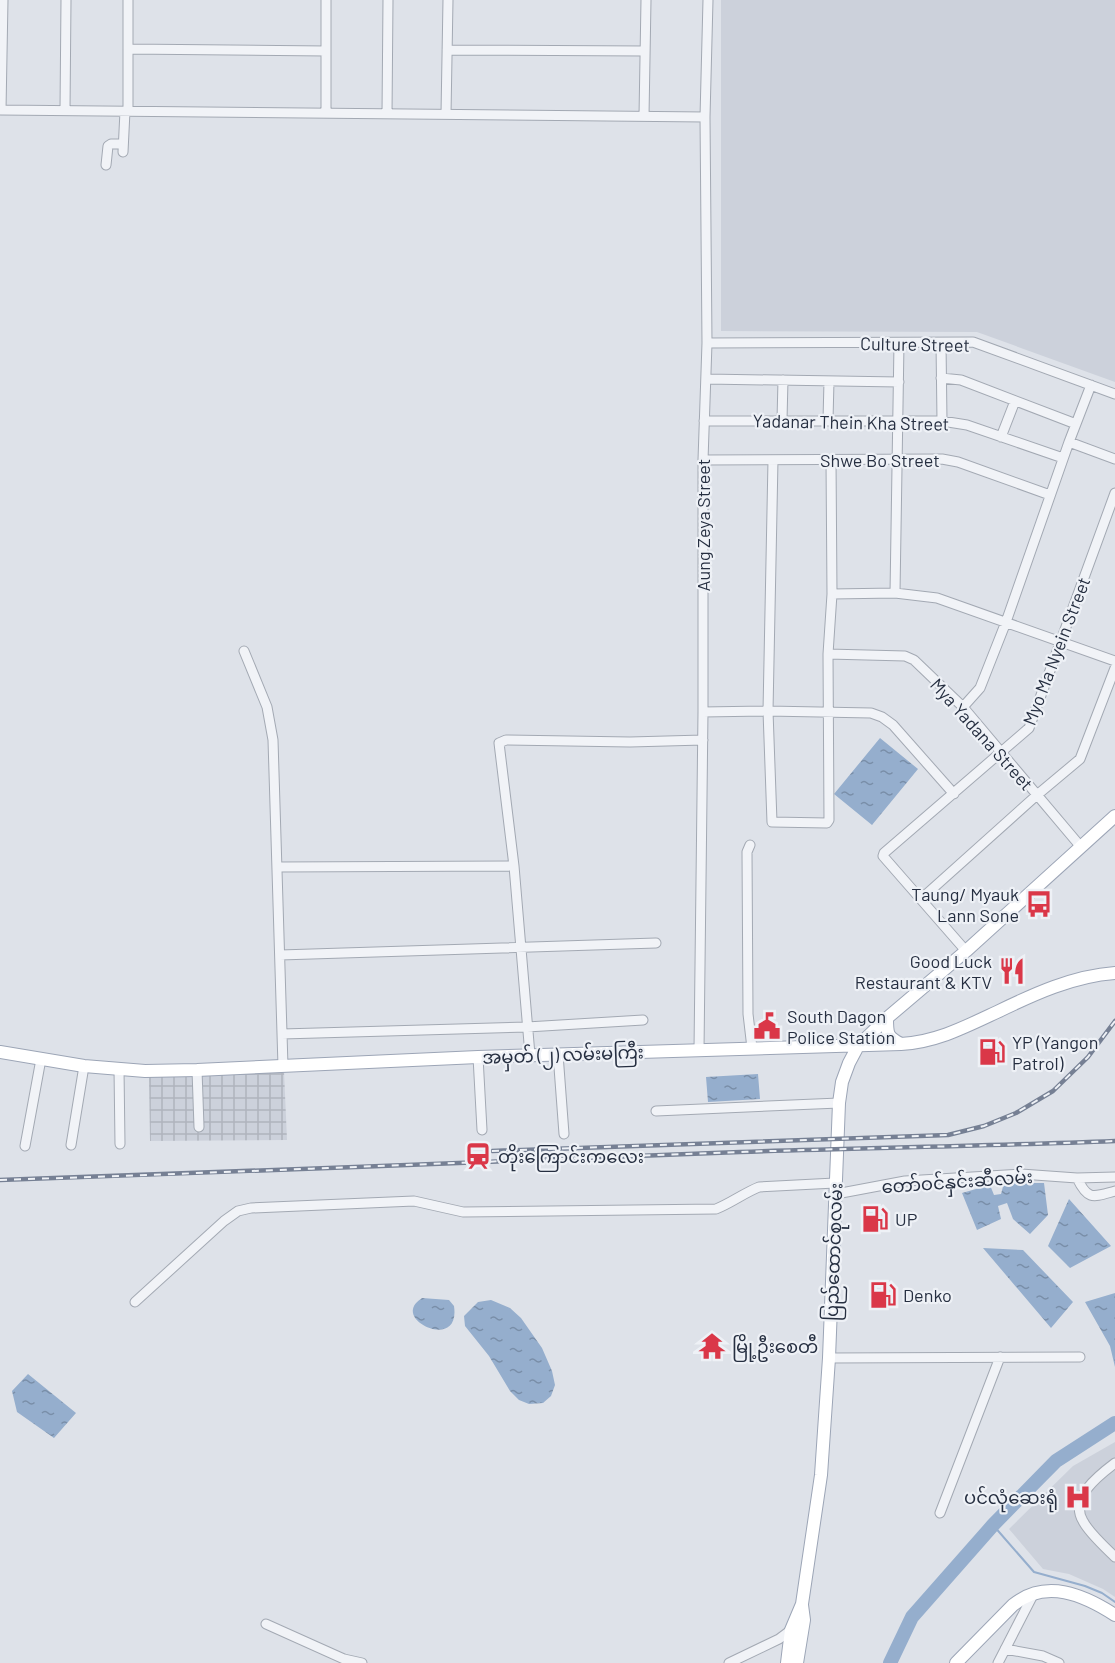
<svg xmlns="http://www.w3.org/2000/svg" width="1115" height="1663" font-family="Barlow,'Noto Sans Myanmar',sans-serif">
<defs>
<pattern id="industrial-grid" width="8" height="8" patternUnits="userSpaceOnUse" patternTransform="scale(1.5)"><rect width="8" height="8" fill="#ccd1db"/><path d="M0 4h8M4 0v8" fill="none" stroke="#afb4bd"/></pattern>
<pattern id="water-ripples" width="26" height="14" patternUnits="userSpaceOnUse" patternTransform="scale(1.5)"><rect width="26" height="14" fill="#95aecd"/><path d="M2 4q2-2 4 0t4 0M15 11q2-2 4 0t4 0" fill="none" stroke="#798ea8"/></pattern>
</defs>
<rect width="100%" height="100%" fill="#dee2e9"/>
<path fill="#ccd1db" d="M721,0H1115V382L977,332L721,331Z
M1115,1442V1597L1103,1589L1069,1574L1043,1569L1009,1529L1073,1466Z"/>
<path fill="url(#industrial-grid)" d="M284,1071L287,1140L150,1141L149,1077Z"/>
<path fill="url(#water-ripples)" d="M880,738L918,769L872,825L834,794Z
M758,1074L760,1099L708,1102L706,1077Z
M1004,1183H1044L1048,1215L1030,1234L1013,1219L1007,1203L998,1206L1001,1219L977,1230L962,1193L990,1185L994,1195L1001,1194Z
M1069,1199L1111,1246L1070,1268L1048,1246Z
M983,1248L1023,1250L1073,1302L1051,1328Z
M1115,1293V1367L1110,1346L1085,1302Z
M422,1298L449,1300L454,1306C460,1346 409,1327 413,1309C414,1304 418,1301 422,1298Z
M491,1300L510,1308L521,1318L542,1348L552,1371L555,1385L551,1396L543,1403L529,1404L519,1400L510,1391L489,1356L465,1326L464,1316L478,1302Z
M28,1374L76,1413L54,1438L17,1412L12,1391Z"/>
<g fill="none" stroke-linecap="round" stroke-linejoin="round">
<path stroke="#95aecd" stroke-width="2" d="M993,1525L1034,1572L1085,1586L1102,1593L1115,1602"/>
<path stroke="#95aecd" stroke-width="14" d="M890,1663L912,1617L993,1525L1056,1461L1115,1423"/>
<defs>
<path id="minor" d="M128,49L326,51
M447,50L645,51
M0,110L705,117
M1,110L3,0
M65,110L66,0
M128,111V0
M326,113V0
M387,114L388,0
M446,114L448,0
M644,116L646,0
M123,152L125,111
M106,165L108,146L111,144H123
M707,343L973,342L1115,394
M941,343L942,421
M941,378L961,380L1076,424
M707,379L899,382
M782,420L783,380
M828,420L829,381
M704,421H942L967,425L1063,458
M1001,437L1015,401
M1069,442L1115,459
M703,460L942,459L958,462L1050,495
M773,460L768,711L772,822L827,823L829,820L828,654L832,594L831,460
M895,593L899,343
M832,594L895,593L937,598L1115,661
M244,651L267,707L273,740L283,1066
M828,654L905,656L914,660L963,707L1081,847
M963,707L980,688L1006,622L1069,442L1091,385
M703,712L768,711L871,713L882,717L893,725L954,794
M750,845L747,852L748,1014L752,1048
M277,867L514,866
M921,899L1037,795L1080,759L1115,668
M966,951L883,856L884,853L1029,728L1115,493
M280,955L656,943
M282,1034L527,1027L643,1020
M699,1050L703,712V460L707,343L705,117L708,0
M558,1054L564,1134
M530,1055L514,866L499,743L506,740L630,742L703,740
M478,1057L482,1130
M119,1069L120,1144
M197,1070L199,1127
M656,1111L839,1103
M71,1145L84,1066
M25,1146L41,1059
M1077,1178C1088,1201 1093,1197 1115,1191
M836,1194L905,1181L1021,1174L1077,1178L1115,1177
M135,1302L224,1221L238,1211L251,1208L414,1201L463,1212L716,1209C731,1203 744,1193 759,1187L835,1183
M829,1358L1080,1357
M1115,1463C1099,1475 1069,1498 1083,1521C1089,1533 1106,1548 1115,1557
M940,1513L1000,1357
M266,1624L344,1659L362,1663
M1005,1649L1043,1656L1059,1663
M729,1663L779,1639L791,1630
M998,1663L1034,1593"/>
<path id="major" d="M887,1018C887,1034 887,1037 901,1044
M0,1052L84,1066L145,1071L197,1070L478,1057L901,1044C936,1042 965,1027 997,1012C1034,994 1073,976 1115,973
M787,1663L791,1630L802,1604L821,1475L829,1358L839,1103L842,1082L849,1063L858,1046L887,1018L966,951L1115,816
M797,1663L804,1620L802,1605
M956,1663L1013,1605C1046,1578 1084,1595 1115,1615"/>
</defs>
<use href="#minor" stroke="#a3a9b3" stroke-width="11"/>
<use href="#major" stroke="#9ca5b6" stroke-width="14"/>
<use href="#minor" stroke="#f1f3f7" stroke-width="9"/>
<use href="#major" stroke="#fff" stroke-width="12"/>
<defs>
<path id="rail" d="M492,1151L948,1135L984,1126L1016,1113L1053,1091L1088,1057L1115,1021
M0,1180C247,1172 493,1161 740,1152C865,1148 990,1146 1115,1141"/>
</defs>
<use href="#rail" stroke="#768094" stroke-width="4.5"/>
<use href="#rail" stroke="#eef1f6" stroke-width="2" stroke-dasharray="7" stroke-linecap="butt"/>
</g>
<defs>
<symbol id="bus-bare" viewBox="-9 -9 18 18"><path d="M-5-6H5V4H4V6H2V4H-2V6H-4V4H-5ZM-3.5-4V0h7V-4ZM-3.5 1.2v1.5H-2V1.2ZM2 1.2v1.5H3.5V1.2Z" fill="#da3748" stroke="#eef1f6" stroke-width="2.5" paint-order="stroke"/></symbol>
<symbol id="restaurant-bare" viewBox="-9 -9 18 18"><path d="M-5-6h1v4h1v-4h1v4h1v-4h1v5L-1.5 .5V6h-2V.5L-5-1ZM5-6V6H3V1.5H1.5Q1.5-4 5-6Z" fill="#da3748" stroke="#eef1f6" stroke-width="2.5" paint-order="stroke"/></symbol>
<symbol id="civic-bare" viewBox="-9 -9 18 18"><path d="M-.6-6.5H3V-4.5H.6V-3L4-1V1h2V6H-6V1h2V-1L-.6-3ZM-1.2 2.5V6h2.4V2.5Z" fill="#da3748" stroke="#eef1f6" stroke-width="2.5" paint-order="stroke"/></symbol>
<symbol id="fuel-bare" viewBox="-9 -9 18 18"><path d="M-5.5-6h7V0h2V4h1.3V-2.5L3-4.5l.8-.8L6-3V5H2.5V1h-1V6h-7ZM-4.2-4.7v3.2H.2V-4.7Z" fill="#da3748" stroke="#eef1f6" stroke-width="2.5" paint-order="stroke"/></symbol>
<symbol id="station-bare" viewBox="-9 -9 18 18"><path d="M-3-6H3Q5-6 5-4V2Q5 4 3 4L4.5 6H3L1.5 4h-3L-3 6H-4.5L-3 4Q-5 4-5 2V-4Q-5-6-3-6ZM-3.5-4v3h7v-3ZM-3.5 1v1.5H-2V1ZM2 1v1.5H3.5V1Z" fill="#da3748" stroke="#eef1f6" stroke-width="2.5" paint-order="stroke"/></symbol>
<symbol id="temple-bare" viewBox="-9 -9 18 18"><path d="M0-6L5-2H3V0L6.5 2.5H4V6H1.5V3h-3V6H-4V2.5H-6.5L-3 0V-2H-5Z" fill="#da3748" stroke="#eef1f6" stroke-width="2.5" paint-order="stroke"/></symbol>
<symbol id="hospital-bare" viewBox="-9 -9 18 18"><path d="M-5-5h3v3.5h4V-5h3V5h-3V1.5h-4V5h-3Z" fill="#da3748" stroke="#eef1f6" stroke-width="2.5" paint-order="stroke"/></symbol>
</defs>
<g fill-rule="evenodd">
<use href="#bus-bare" x="1020" y="885" width="38" height="38"/>
<use href="#restaurant-bare" x="993" y="952" width="38" height="38"/>
<use href="#civic-bare" x="748" y="1007" width="38" height="38"/>
<use href="#fuel-bare" x="973" y="1033" width="38" height="38"/>
<use href="#station-bare" x="459" y="1137" width="38" height="38"/>
<use href="#fuel-bare" x="856" y="1200" width="38" height="38"/>
<use href="#fuel-bare" x="864" y="1276" width="38" height="38"/>
<use href="#temple-bare" x="693" y="1327" width="38" height="38"/>
<use href="#hospital-bare" x="1059" y="1478" width="38" height="38"/>
</g>
<g text-anchor="middle" dominant-baseline="central" stroke-width="4.5" stroke-linejoin="round" paint-order="stroke">
<g font-size="18" fill="#262f41" stroke="#eef1f6">
<text transform="translate(915 344) rotate(1)">Culture Street</text>
<text transform="translate(851 422) rotate(1)">Yadanar Thein Kha Street</text>
<text x="880" y="460">Shwe Bo Street</text>
<text transform="translate(703 525) rotate(-90)">Aung Zeya Street</text>
<text transform="translate(1056 651) rotate(-69)">Myo Ma Nyein Street</text>
<text transform="translate(982 734) rotate(48)">Mya Yadana Street</text>
<text transform="translate(563 1054) rotate(-2)">အမှတ် (၂) လမ်းမကြီး</text>
<text transform="translate(957 1181) rotate(-4)">တော်ဝင်နှင်းဆီလမ်း</text>
<text transform="translate(833 1252) rotate(-88)">ပြည်ထောင်စုလမ်း</text>
</g>
<g font-size="18" fill="#262f41" stroke="#eef1f6" text-anchor="start">
<text x="1019" y="894" text-anchor="end">Taung/ Myauk<tspan x="1019" dy="21">Lann Sone</tspan></text>
<text x="992" y="961" text-anchor="end">Good Luck<tspan x="992" dy="21">Restaurant &amp; KTV</tspan></text>
<text x="787" y="1016">South Dagon<tspan x="787" dy="21">Police Station</tspan></text>
<text x="1012" y="1042">YP (Yangon<tspan x="1012" dy="21">Patrol)</tspan></text>
<text x="498" y="1156">တိုးကြောင်းကလေး</text>
<text x="895" y="1219">UP</text>
<text x="903" y="1295">Denko</text>
<text x="732" y="1346">မြို့ဦးစေတီ</text>
<text x="1058" y="1497" text-anchor="end">ပင်လုံဆေးရုံ</text>
</g>
</g>
</svg>
